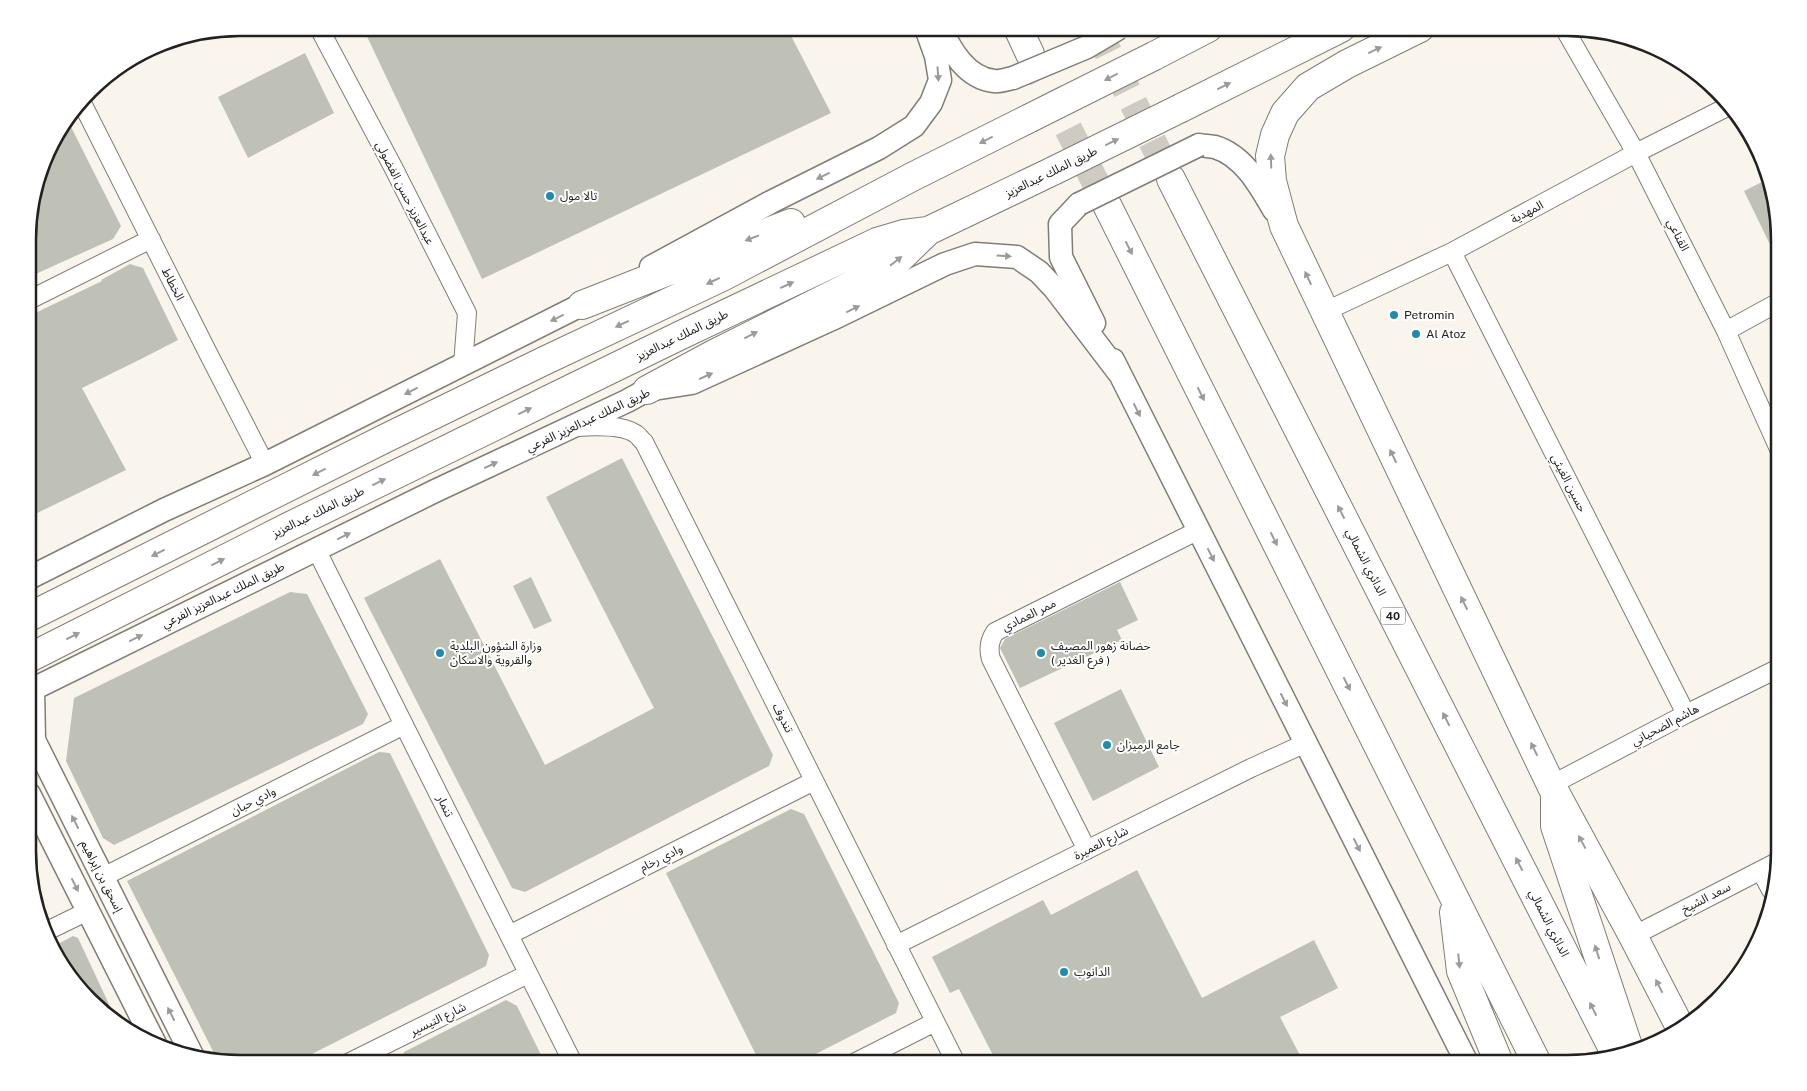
<svg xmlns="http://www.w3.org/2000/svg" width="1807" height="1091" font-family="'Public Sans','Noto Sans Arabic',sans-serif">
<rect width="100%" height="100%" fill="#faf5ec"/>
<path fill="#bfc0b6" d="M363,28H787L831,113L482,279Z
M305,53L334,113L248,158L218,97Z
M68,121L121,226L113,239L29,277V212L50,146Z
M1770,178L1779,226V263L1744,191Z
M130,264L143,268L178,340L139,360L82,388L126,470L29,517V316L102,281L101,280Z
M622,458L773,755L769,766L525,892L512,888L364,598L440,559L545,765L654,708L546,497Z
M531,577L552,621L534,629L513,586Z
M1120,582L1138,620L1117,630L1122,640L1020,688L1000,648L1005,639Z
M290,592L307,594L368,714L363,724L114,845L103,838L66,761L74,698Z
M1121,689L1159,767L1093,801L1054,723Z
M379,752L390,753L489,955L486,966L294,1063L240,1064L218,1061L127,881Z
M791,809L804,814L899,1003L896,1013L798,1063H760L666,873Z
M1137,870L1202,998L1314,940L1338,988L1280,1017L1304,1063H997L959,989L950,993L932,957L1043,900L1051,915Z
M73,936L78,938L116,1019L63,969L54,946Z
M506,1000L517,1006L545,1063H401L404,1052Z"/>
<g fill="none" stroke-linecap="round" stroke-linejoin="round">
<path stroke="#cfcbc3" stroke-width="28" stroke-dasharray="28 14" stroke-linecap="butt" d="M1096,28L1171,179
M1030,54L1107,205"/>
<defs>
<path id="minor" d="M319,28L393,167L467,313L463,365
M1564,28L1636,153L1726,331L1779,449
M82,103L208,353L265,464
M1452,252L1686,714
M29,300L151,239
M1324,312L1452,252L1636,153L1727,107
M1726,331L1779,302
M577,427C593,426 622,424 636,434C639,436 641,440 644,442L956,1063
M316,549L573,1063
M1551,785L1686,714L1779,668
M1087,850L991,659C988,649 989,641 995,632L1199,530
M1761,871L1771,890
M103,877L404,725
M49,930L88,911
M509,935L814,781
M1633,936L1779,861
M896,945L1251,768L1306,743
M348,1063L528,974
M854,1063L935,1022"/>
<path id="tertiary" d="M940,28C951,50 966,78 994,81C1000,82 1007,79 1013,78
M1199,145C1205,146 1211,146 1215,147C1244,156 1260,186 1274,210
M1079,204L1060,224L1061,257L1094,323
M651,267L771,202L879,148L914,126L931,103L940,80L936,56L926,28
M1113,360L1467,1063
M29,578L164,510L265,464L597,297
M33,689L34,740L193,1057
M29,691L435,491L627,401L647,390L692,383L832,319L945,264L975,254L1017,257L1039,272L1055,289L1119,373
M29,794L155,1044"/>
<path id="primary" d="M1420,28L1347,64L1308,87L1285,113L1275,135L1270,156L1272,181L1284,226L1551,785L1633,936L1681,1029
M1154,56L1208,28
M1181,108L1341,28
M582,305L791,223
M647,390L712,355L894,264L928,231
M29,617L386,438L546,360L722,277L912,177L1030,118
M29,658L288,527L679,336L877,242L904,234L928,231L1053,171"/>
<path id="motorway" d="M1018,28L1030,54
M1171,179L1615,1053
M1107,205L1537,1063
M1555,793V826L1629,1049
M1454,912L1461,971L1499,1063"/>
</defs>
<use href="#minor" stroke="#817d75" stroke-width="20"/>
<use href="#tertiary" stroke="#817d75" stroke-width="25"/>
<use href="#primary" stroke="#817d75" stroke-width="30"/>
<use href="#motorway" stroke="#817d75" stroke-width="30"/>
<use href="#minor" stroke="#fff" stroke-width="18"/>
<use href="#tertiary" stroke="#fff" stroke-width="22"/>
<use href="#primary" stroke="#fff" stroke-width="28"/>
<use href="#motorway" stroke="#fff" stroke-width="28"/>
<defs>
<path id="tertiary-bridge" d="M1013,78L1087,47L1119,28
M1079,204L1199,145"/>
<path id="primary-bridge" d="M1030,118L1154,56
M1053,171L1181,108"/>
</defs>
<use href="#tertiary-bridge" stroke="#817d75" stroke-width="25" stroke-linecap="butt"/>
<use href="#primary-bridge" stroke="#817d75" stroke-width="30" stroke-linecap="butt"/>
<use href="#tertiary-bridge" stroke="#fff" stroke-width="22"/>
<use href="#primary-bridge" stroke="#fff" stroke-width="28"/>
</g>
<defs><path id="oneway-solid" d="M-6-.8H1V-3.2L6.5 0L1 3.2V.8H-6Z" transform="scale(1.25)"/></defs>
<g fill="#9c9b9a">
<use href="#oneway-solid" transform="translate(1375 50) rotate(-26)"/>
<use href="#oneway-solid" transform="translate(938 74) rotate(86)"/>
<use href="#oneway-solid" transform="translate(1111 77) rotate(153)"/>
<use href="#oneway-solid" transform="translate(1224 86) rotate(-27)"/>
<use href="#oneway-solid" transform="translate(986 140) rotate(153)"/>
<use href="#oneway-solid" transform="translate(1112 142) rotate(-26)"/>
<use href="#oneway-solid" transform="translate(1271 161) rotate(-92)"/>
<use href="#oneway-solid" transform="translate(823 176) rotate(154)"/>
<use href="#oneway-solid" transform="translate(752 238) rotate(159)"/>
<use href="#oneway-solid" transform="translate(1129 248) rotate(63)"/>
<use href="#oneway-solid" transform="translate(1004 256) rotate(4)"/>
<use href="#oneway-solid" transform="translate(896 261) rotate(-38)"/>
<use href="#oneway-solid" transform="translate(1308 278) rotate(-115)"/>
<use href="#oneway-solid" transform="translate(713 281) rotate(155)"/>
<use href="#oneway-solid" transform="translate(787 285) rotate(-25)"/>
<use href="#oneway-solid" transform="translate(853 309) rotate(-26)"/>
<use href="#oneway-solid" transform="translate(557 318) rotate(154)"/>
<use href="#oneway-solid" transform="translate(622 324) rotate(155)"/>
<use href="#oneway-solid" transform="translate(751 335) rotate(-27)"/>
<use href="#oneway-solid" transform="translate(706 376) rotate(-24)"/>
<use href="#oneway-solid" transform="translate(411 391) rotate(153)"/>
<use href="#oneway-solid" transform="translate(1201 394) rotate(63)"/>
<use href="#oneway-solid" transform="translate(1137 410) rotate(63)"/>
<use href="#oneway-solid" transform="translate(525 411) rotate(-26)"/>
<use href="#oneway-solid" transform="translate(1393 456) rotate(-116)"/>
<use href="#oneway-solid" transform="translate(491 465) rotate(-25)"/>
<use href="#oneway-solid" transform="translate(319 472) rotate(153)"/>
<use href="#oneway-solid" transform="translate(379 482) rotate(-26)"/>
<use href="#oneway-solid" transform="translate(1341 512) rotate(-117)"/>
<use href="#oneway-solid" transform="translate(344 536) rotate(-26)"/>
<use href="#oneway-solid" transform="translate(1274 539) rotate(63)"/>
<use href="#oneway-solid" transform="translate(158 553) rotate(153)"/>
<use href="#oneway-solid" transform="translate(1211 555) rotate(63)"/>
<use href="#oneway-solid" transform="translate(218 562) rotate(-27)"/>
<use href="#oneway-solid" transform="translate(1464 603) rotate(-116)"/>
<use href="#oneway-solid" transform="translate(73 636) rotate(-27)"/>
<use href="#oneway-solid" transform="translate(136 638) rotate(-26)"/>
<use href="#oneway-solid" transform="translate(1347 684) rotate(63)"/>
<use href="#oneway-solid" transform="translate(1284 700) rotate(63)"/>
<use href="#oneway-solid" transform="translate(1446 719) rotate(-117)"/>
<use href="#oneway-solid" transform="translate(1534 749) rotate(-116)"/>
<use href="#oneway-solid" transform="translate(75 822) rotate(-117)"/>
<use href="#oneway-solid" transform="translate(1582 842) rotate(-118)"/>
<use href="#oneway-solid" transform="translate(1357 845) rotate(63)"/>
<use href="#oneway-solid" transform="translate(1519 864) rotate(-117)"/>
<use href="#oneway-solid" transform="translate(75 885) rotate(63)"/>
<use href="#oneway-solid" transform="translate(1597 952) rotate(-108)"/>
<use href="#oneway-solid" transform="translate(1459 961) rotate(84)"/>
<use href="#oneway-solid" transform="translate(1659 986) rotate(-117)"/>
<use href="#oneway-solid" transform="translate(1593 1009) rotate(-117)"/>
<use href="#oneway-solid" transform="translate(171 1014) rotate(-117)"/>
</g>
<g fill="#1d8cb1" stroke="#fff" stroke-width="2">
<circle cx="550" cy="196" r="5"/>
<circle cx="1394" cy="315" r="5"/>
<circle cx="1416" cy="334" r="5"/>
<circle cx="440" cy="653" r="5"/>
<circle cx="1041" cy="653" r="5"/>
<circle cx="1107" cy="745" r="5"/>
<circle cx="1064" cy="972" r="5"/>
</g>
<g text-anchor="middle" dominant-baseline="central" stroke-width="4" stroke-linejoin="round" paint-order="stroke">
<rect fill="#fff" stroke="#656462" stroke-width="1" x="1380.5" y="607.5" width="25" height="17" rx="4"/>
<g font-size="11" font-weight="bold" fill="#23211e">
<text x="1393" y="616">40</text>
</g>
<g font-size="12" fill="#23211e" stroke="#fff">
<text transform="translate(1051 172) rotate(-26)">طريق الملك عبدالعزيز</text>
<text transform="translate(405 193) rotate(63)">عبدالعزيز حسن الفضولي</text>
<text transform="translate(1527 212) rotate(-28)">المهدية</text>
<text transform="translate(1678 235) rotate(63)">القناعي</text>
<text transform="translate(173 284) rotate(63)">الخطاط</text>
<text transform="translate(682 335) rotate(-26)">طريق الملك عبدالعزيز</text>
<text transform="translate(588 420) rotate(-25)">طريق الملك عبدالعزيز الفرعي</text>
<text transform="translate(1569 483) rotate(63)">حسين الغيثي</text>
<text transform="translate(318 512) rotate(-26)">طريق الملك عبدالعزيز</text>
<text transform="translate(1366 562) rotate(63)">الدائري الشمالي</text>
<text transform="translate(223 595) rotate(-26)">طريق الملك عبدالعزيز الفرعي</text>
<text transform="translate(1029 615) rotate(-26)">ممر العمادي</text>
<text transform="translate(783 718) rotate(63)">تندوف</text>
<text transform="translate(1665 725) rotate(-28)">هاشم الضحياني</text>
<text transform="translate(253 801) rotate(-27)">وادي حبان</text>
<text transform="translate(445 806) rotate(64)">تنمار</text>
<text transform="translate(1101 843) rotate(-27)">شارع العميرة</text>
<text transform="translate(661 858) rotate(-27)">وادي رخام</text>
<text transform="translate(102 876) rotate(63)">إسحق بن إبراهيم</text>
<text transform="translate(1706 898) rotate(-27)">سعد الشيخ</text>
<text transform="translate(1549 923) rotate(63)">الدائري الشمالي</text>
<text transform="translate(438 1019) rotate(-26)">شارع التيسير</text>
</g>
<g font-size="12" fill="#23211e" stroke="#fff" text-anchor="start">
<text x="560" y="196">تالا مول</text>
<text x="1404" y="315">Petromin</text>
<text x="1426" y="334">Al Atoz</text>
<text x="450" y="646">وزارة الشؤون البلدية<tspan x="450" dy="14">والقروية والاسكان</tspan></text>
<text x="1051" y="646">حضانة زهور المصيف<tspan x="1051" dy="14">( فرع الغدير )</tspan></text>
<text x="1117" y="745">جامع الرميزان</text>
<text x="1074" y="972">الدانوب</text>
</g>
</g>
<path d="M0 0H1807V1091H0ZM240 36H1567A204 204 0 0 1 1771 240V851A204 204 0 0 1 1567 1055H240A204 204 0 0 1 36 851V240A204 204 0 0 1 240 36Z" fill="#fff" fill-rule="evenodd"/>
<path fill="none" stroke="#23211e" stroke-width="2.5" d="M240 36H1567A204 204 0 0 1 1771 240V851A204 204 0 0 1 1567 1055H240A204 204 0 0 1 36 851V240A204 204 0 0 1 240 36Z"/>
</svg>
